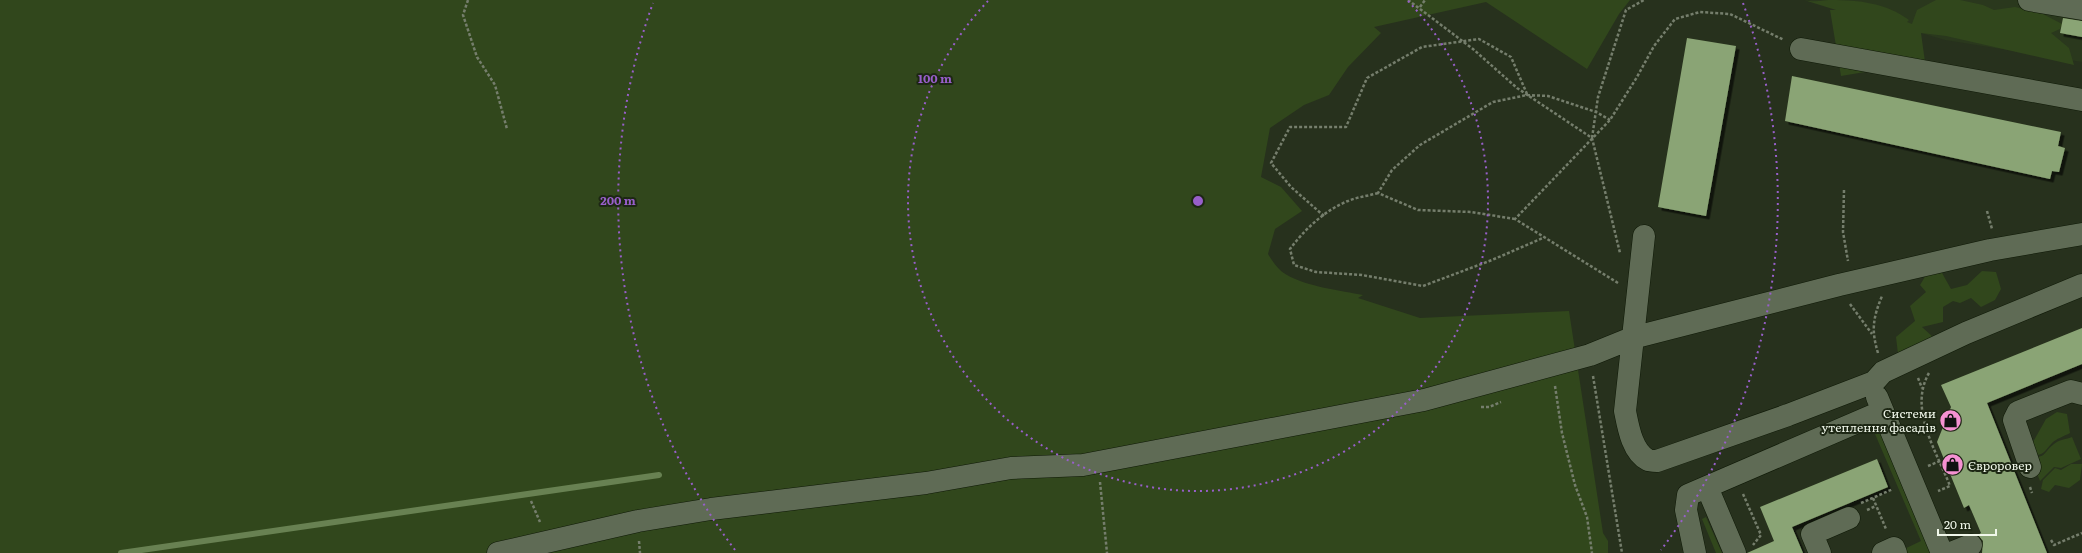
<svg xmlns="http://www.w3.org/2000/svg" width="2082" height="553" font-family="Literata,serif">
<defs>
<filter id="shadow"><feDropShadow dx="3.5" dy="3.5" stdDeviation="0" flood-color="#0009"/></filter>
</defs>
<rect width="100%" height="100%" fill="#27311d"/>
<path fill="#2a381d" d="M1807,0H2082V62L1945,40Z"/>
<path fill="#31471c" d="M0,0H1630L1619,14L1587,69L1486,2L1374,27L1381,33L1348,67L1329,95L1304,105L1270,128L1261,177L1281,187L1302,211L1275,229L1268,254C1273,262 1278,270 1287,275C1305,286 1342,291 1363,295L1358,298L1420,318L1569,311L1603,533L1608,541V553H0Z
M1804,0C1817,3 1819,0 1831,0C1859,0 1886,3 1909,20L1907,22L1912,24L1917,10L1936,0H1960L1983,5L1994,10L2015,7L2043,14L2062,24L2060,29L2051,33L2069,48L2074,65L1946,36L1921,33L1925,62L1841,76L1830,10H1836Z
M1982,271L1996,272L2001,289L1995,300L1981,307L1971,298L1960,303L1953,301L1943,307V322L1922,327L1934,338L1898,354L1896,337L1915,321L1910,306L1926,292L1920,285L1926,275L1942,273L1951,289L1967,285Z
M2057,412L2067,414L2070,433C2064,436 2056,439 2052,443C2046,449 2044,456 2034,455L2033,442L2046,419Z
M1880,432L1931,553H1901L1900,551L1921,541L1875,434Z
M2072,437L2081,459L2061,468L2054,467L2040,481L2030,456C2047,459 2043,452 2054,444C2058,440 2067,439 2072,437Z
M2071,464H2082L2080,480L2069,488L2055,485L2049,492L2041,489L2043,480L2055,468L2061,470Z
M1706,517L1722,553H1716L1702,519Z"/>
<g fill="none" stroke-linecap="round" stroke-linejoin="round">
<path stroke="#688152" stroke-width="6" d="M121,553L659,475"/>
</g>
<path fill="#8aa474" filter="url(#shadow)" d="M2063,18L2082,21V37L2060,33Z
M1687,38L1736,46L1706,216L1658,207Z
M1792,76L2061,132L2058,146L2065,148L2059,172L2052,171L2050,179L1785,121Z
M2082,328V364L1987,403L2047,553H1982L1983,541L1978,535L1981,533L1969,505L1964,508L1937,442L1951,407L1941,385Z
M1877,459L1888,487L1792,527L1803,553H1747L1774,541L1760,507Z"/>
<g fill="none" stroke-linecap="round" stroke-linejoin="round">
<defs>
<path id="minor" d="M2029,0L2082,9
M1801,49L2082,100
M1644,236L1625,411C1628,426 1632,452 1648,460C1650,461 1655,461 1657,461L1788,415L1874,382L1883,372L1966,333L2082,285
M1877,397L1942,553
M2030,467L2014,420L2018,412L2071,391L2082,394
M1707,487L1735,553
M498,553L638,521L711,509L926,483L1011,468L1083,465L1424,400L1590,355L1632,338L1839,285L1990,250L2082,234
M1695,553L1686,510L1688,495L1883,411
M1820,553L1812,534L1849,518
M1883,553L1894,548L1896,553
M1951,553L1971,545"/>
</defs>
<use href="#minor" stroke="#0f1907" stroke-width="23"/>
<path stroke="#757e6c" stroke-width="2.5" stroke-dasharray="3 2" stroke-linecap="butt" d="M468,0L463,15L477,57L495,85L507,129
M1408,0L1473,49L1517,88L1592,138L1620,253
M1420,7L1425,0
M1592,138L1598,97L1626,10L1644,0
M1844,190L1843,232L1848,261
M1378,193C1368,196 1357,197 1348,201C1325,210 1304,230 1290,249L1294,265L1316,272L1362,275L1423,286L1492,260L1545,237
M1987,211L1992,229
M1324,216L1291,187L1271,163L1290,127H1346L1367,78L1422,47L1479,39L1511,57L1527,94
M1515,219L1471,212L1418,210L1378,193L1392,170L1420,145L1493,102L1527,95L1548,96L1596,112L1610,120
M1618,283L1515,219L1610,120L1637,77L1654,46L1675,19L1700,12L1730,14L1784,40
M1850,304L1872,334
M1878,353C1871,330 1873,318 1882,296
M1929,373C1908,409 1937,452 1950,486L1938,491
M1593,376L1622,553
M1918,378L1922,388
M1555,386L1562,433L1575,485L1587,517L1592,553
M1481,407H1489L1501,402
M1928,466L1940,461
M1100,482L1107,553
M2030,487L2032,493
M1743,494L1761,535L1753,545
M1873,498L1886,529
M531,501L540,522
M1861,503L1893,489
M1867,510L1876,506
M2051,540L2054,545L2082,533
M639,541L640,553"/>
<use href="#minor" stroke="#5f6b55" stroke-width="22"/>
</g>
<g fill="none" stroke="#985fca" stroke-width="2" stroke-dasharray="2 4">
<path d="M1408 1A290 290 0 1 1 988 1"/>
<path d="M735 550A580 580 0 0 1 653 3M1743 3A580 580 0 0 1 1661 550"/>
</g>
<defs>
<symbol id="shop-disc" viewBox="-11 -11 22 22"><circle r="9.5" fill="#f591d2" stroke="#1d2714"/><path d="M-5-2.5h2.3a2.7 3.5 0 0 1 5.4 0H5L5.5 6h-11ZM-1.5-2.5h3a1.5 2.3 0 0 0-3 0Z" fill="#111"/></symbol>
</defs>
<g fill-rule="evenodd">
<use href="#shop-disc" x="1938" y="408" width="25" height="25"/>
<use href="#shop-disc" x="1940" y="452" width="25" height="25"/>
</g>
<g text-anchor="middle" dominant-baseline="central" stroke-width="4" stroke-linejoin="round" paint-order="stroke">
<g font-size="12" fill="#f0f7ea" stroke="#1d2714" text-anchor="end">
<text x="1936" y="413">Системи<tspan x="1936" dy="14">утеплення фасадів</tspan></text>
<text x="1968" y="465" text-anchor="start">Євроровер</text>
</g>
</g>
<circle cx="1198" cy="201" r="6" fill="#985fca" stroke="#1d2714" stroke-width="2"/>
<g font-size="12" text-anchor="middle" font-weight="bold" fill="#985fca" stroke="#1d2714" stroke-width="4" stroke-linejoin="round" paint-order="stroke">
<text x="935" y="83">100 m</text>
<text x="618" y="205">200 m</text>
</g>
<path d="M1938 529v6h58v-6" fill="none" stroke="#f0f7ea" stroke-width="2"/>
<text x="1944" y="529" font-size="12" fill="#f0f7ea" stroke="#1d2714" stroke-width="3" paint-order="stroke">20 m</text>
</svg>
